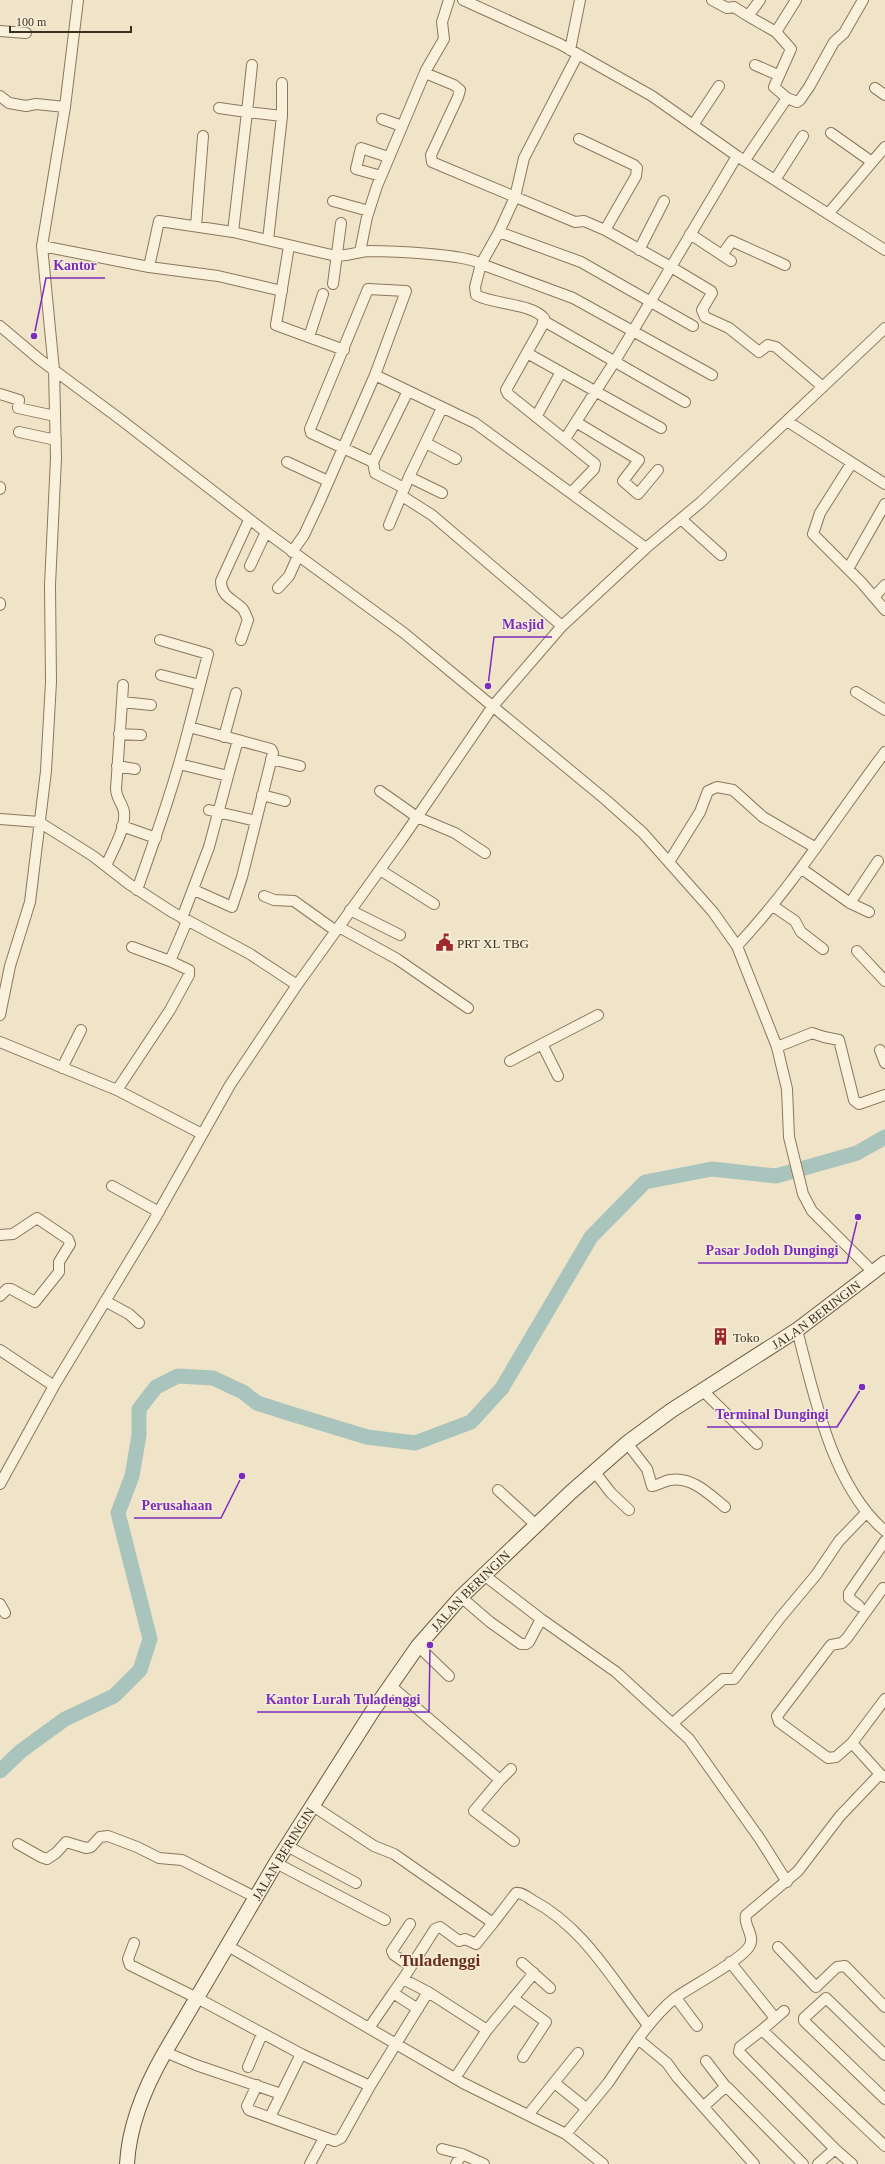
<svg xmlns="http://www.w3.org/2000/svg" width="885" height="2164" font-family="'Times New Roman',serif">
<rect width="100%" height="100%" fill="#f0e4c8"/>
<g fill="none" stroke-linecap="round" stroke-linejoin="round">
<path stroke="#a9c4bc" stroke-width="15" d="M0,1771L21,1751L65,1719L114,1696L140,1670L150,1639L118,1513L132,1476L139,1435V1409L156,1387L178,1376L213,1378L243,1392L257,1403L285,1412L367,1437L415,1443L471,1422L502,1388L591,1237L645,1182L712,1169L776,1176L857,1153L885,1137"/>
<defs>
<path id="street" d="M463,0L560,44L652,96L737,156L885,250
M712,0L727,8L734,7L748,16L760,0
M748,16L776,32L796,0
M0,31L26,33
M776,32L791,49L774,87L787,98L797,102L800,100L809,87L834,42L844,33L863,0
M570,50L580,0
M755,65L778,75
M425,73L454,85L460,90L458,97L431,155L432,162L575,222L584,221L605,230
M875,88L885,95
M0,96L9,103L26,106L36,104L65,107
M219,108L247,112L252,65
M382,119L402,126
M693,125L719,86
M831,133L872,162
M579,139L634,165L637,168L636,176L605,230L671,267L737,156
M745,160L787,98
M381,176L356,169L361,148L388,157
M775,180L803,136
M333,201L369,211
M828,214L885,147
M196,226L203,136
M233,232L247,112L282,116
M499,232L581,262L693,326
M690,234L731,261
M268,240L282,116V83
M42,246L149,267L218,276L282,291
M289,246L276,325L344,350
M639,250L664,201
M360,252L367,217L377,186L426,70L444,39L442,22L449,0
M722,255L732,241L785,265
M149,267L159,221L233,232L336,256C348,256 357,252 369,251C390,251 466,254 481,264L499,232L515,197L524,158L578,54
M333,284L341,223
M544,321L685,402
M0,326L39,359L120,419L266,532L404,633L606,800L643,833L713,912L737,946L777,1047L787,1089L789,1137L803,1194L812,1211L873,1272
M309,337L323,294
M527,353L661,428
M0,394L19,400L18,408L55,416
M536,417L561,372
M787,421L885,484
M576,422L639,460L623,481L638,494L658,470
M19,432L56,440
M565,439L615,361L671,267L711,291L712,293L702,310L705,317L729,328L759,352L768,345L776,347L823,387
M426,443L456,459
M287,462L328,481
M373,462L311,433L310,429L368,289L406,291L375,375
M851,464L820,513L813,534L861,582L885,610
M409,477L442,493
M404,488L375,473L373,462L408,391
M0,489V487
M571,493L594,469L595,464L508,394L506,390L542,326L544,318C530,303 495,305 476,295L475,287L481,264L573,298L712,375
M402,496L432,515L562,626
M681,519L721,555
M389,525L409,477L442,408
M292,552L304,535L319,503L375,375L475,423L646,548
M250,566L266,532
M848,569L885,504
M278,588L289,576L298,556
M874,597L885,585
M0,603V605
M160,640L208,654L189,727
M241,640L248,620C246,616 245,611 242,608C232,599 221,596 221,581L249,520
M161,675L200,685
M856,692L885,710
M122,702L123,685
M119,734L141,735
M224,737L236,693
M271,759L300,766
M117,766L135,769
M380,791L417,817L455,833L485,853
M262,795L285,801
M209,810L256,821
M0,819L39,822L93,856L129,884L172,912L250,954L297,985
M122,826L156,838
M669,862L700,812L708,791L717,787L733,790L763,817L816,848
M106,866C112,851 126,829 124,812C123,804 116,798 116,789L122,702L151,705
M802,869L850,903L869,912
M380,870L434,904
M137,890C156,836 175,783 189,727L238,740L228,776L179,764
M194,890L232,907L242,877L273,753L271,749L238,740
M264,896L274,900L294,901L336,931
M850,903L878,861
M773,906L795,921L801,932L823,949
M350,910L400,935
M182,918L209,847L228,776
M339,927L397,959L468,1008
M737,946C793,886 836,817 885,752
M132,947L170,961L187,921
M857,951L885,981
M0,1015L10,966L30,902L46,771L51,682L50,585L56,458L54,370L42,246L65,107L78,0
M0,1042L117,1090L202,1134
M777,1047L812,1033L824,1037L839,1040L854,1100L859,1104L885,1095
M880,1050L885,1063
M510,1061L542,1044
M62,1068L81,1030
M558,1076L542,1044L598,1015
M117,1090L170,1010L189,975V970L170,961
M112,1186L159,1212
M0,1235L13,1234L37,1218L68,1239L70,1244L59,1262V1272L35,1302L11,1289H7L0,1296
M105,1301L129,1314L139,1323
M797,1330C814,1395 832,1486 885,1531
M0,1350L54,1386
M702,1390L757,1444
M627,1443L647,1469L652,1486C659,1485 664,1481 670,1480C692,1476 710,1495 725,1507
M594,1471L611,1493L629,1510
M0,1484L54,1386L153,1222L230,1085L297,985L402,839L493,706L562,626L646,548L701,502L885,328
M498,1490L536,1525
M484,1575L541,1619
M461,1597L490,1622L521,1644H526L529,1642L541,1619L616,1672L689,1739L760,1839L787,1882
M0,1604L5,1613
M859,1606L849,1598V1593L885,1541
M418,1646L449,1676
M391,1686L500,1780L474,1811L514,1841
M885,1699L852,1743L880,1774L885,1777
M673,1723L723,1679H734L780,1618L816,1575L839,1541L866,1513
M852,1743L836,1757L828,1758L779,1722L777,1716L831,1645L842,1643L847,1638L883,1588
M500,1780L511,1769
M313,1806L374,1846L394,1854L493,1923L516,1893C522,1892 527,1897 532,1900C585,1928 612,1980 648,2025
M18,1844L41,1857L47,1859L56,1853L66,1842L86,1848L91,1847L100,1837L108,1836L137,1847L159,1858L182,1860L255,1897
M287,1846L356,1883
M276,1863L385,1920
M410,1924L392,1951L394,1955L410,1966
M134,1943L128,1959L130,1965L197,1998L301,2054L270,2117
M228,1946L463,2083L566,2134L608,2083L638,2039
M778,1947L816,1987L837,1967L845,1966L885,2007
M730,1962L775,2018
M522,1963L550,1988
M403,1979L393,1993L418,2009
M428,1992L487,2030
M513,1998L546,2022L523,2057
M676,1998L697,2026
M369,2028L393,1993
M762,2030L784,2011
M165,2052L196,2065L281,2094
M301,2054L370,2086L428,1992L403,1979L435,1929L440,1927L459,1941L465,1939L476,1944L493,1923
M885,2055L826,1998L804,2018V2021L885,2099
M706,2061L726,2087
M248,2067L262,2034
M455,2078L487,2030L534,1973
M556,2084L587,2109
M257,2085L247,2106L249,2110L335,2141L341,2138L370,2086
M704,2106L724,2088L727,2087L803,2164
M528,2115L578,2053
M566,2134L603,2164
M442,2149L462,2154
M835,2149L739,2052L740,2047L762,2030L885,2146
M310,2164L324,2138
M456,2164L462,2154L484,2164
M754,2164L677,2077L667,2063L638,2039C649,2024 660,2010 675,1998C690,1987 744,1959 750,1945C755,1935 743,1925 746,1915L798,1871L840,1816L880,1774
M818,2164L835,2149L852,2164"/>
<g id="secondary">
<path id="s1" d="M127,2164C129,2125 146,2085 165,2052L276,1863L372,1712L418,1646L461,1597L570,1493L627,1443L672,1410L797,1330L885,1263"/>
</g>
</defs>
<use href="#street" stroke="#8d765c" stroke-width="12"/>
<use href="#secondary" stroke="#6f573f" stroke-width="16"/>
<use href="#street" stroke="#faf1dc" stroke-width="10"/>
<use href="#secondary" stroke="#faf1dc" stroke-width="14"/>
</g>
<defs>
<symbol id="civic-bare" viewBox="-9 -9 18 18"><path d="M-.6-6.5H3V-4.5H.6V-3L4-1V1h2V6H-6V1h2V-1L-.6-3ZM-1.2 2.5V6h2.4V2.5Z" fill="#9e2a2b" stroke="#f7eed8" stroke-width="2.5" paint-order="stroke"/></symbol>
<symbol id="building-bare" viewBox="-9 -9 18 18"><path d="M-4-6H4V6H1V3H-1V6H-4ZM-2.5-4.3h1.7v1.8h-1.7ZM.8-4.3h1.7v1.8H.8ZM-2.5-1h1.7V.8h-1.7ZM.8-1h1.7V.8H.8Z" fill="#9e2a2b" stroke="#f7eed8" stroke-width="2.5" paint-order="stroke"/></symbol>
</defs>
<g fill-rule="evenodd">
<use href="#civic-bare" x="432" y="930" width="25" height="25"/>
<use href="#building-bare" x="708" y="1324" width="25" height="25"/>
</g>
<g text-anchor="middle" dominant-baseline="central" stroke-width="3" stroke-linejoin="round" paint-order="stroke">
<g font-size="13" fill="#3d2e20" stroke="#f7eed8" text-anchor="start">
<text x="457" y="943">PRT XL TBG</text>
<text x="733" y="1337">Toko</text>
</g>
<g font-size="13" fill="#3d2e20" stroke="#f7eed8">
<text stroke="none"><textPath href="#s1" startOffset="1118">JALAN BERINGIN</textPath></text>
<text stroke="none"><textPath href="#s1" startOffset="674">JALAN BERINGIN</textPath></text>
<text stroke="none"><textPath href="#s1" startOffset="350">JALAN BERINGIN</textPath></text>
</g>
<g font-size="17" font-weight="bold" fill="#6b2e1e" stroke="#f7eed8">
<text x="440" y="1960">Tuladenggi</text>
</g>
</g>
<path fill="none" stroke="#7b2cbf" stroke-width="1.5" d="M34 336L46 278H105M488 686L494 637H552M858 1217L847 1263H698M862 1387L837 1427H707M242 1476L221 1518H134M430 1645L429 1712H257"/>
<g fill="#7b2cbf" stroke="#f7eed8" stroke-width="1.5">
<circle cx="34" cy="336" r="4"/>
<circle cx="488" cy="686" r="4"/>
<circle cx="858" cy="1217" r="4"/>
<circle cx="862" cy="1387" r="4"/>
<circle cx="242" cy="1476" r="4"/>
<circle cx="430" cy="1645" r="4"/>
</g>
<g font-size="14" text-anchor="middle" font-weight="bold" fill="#7b2cbf" stroke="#f7eed8" stroke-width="3" stroke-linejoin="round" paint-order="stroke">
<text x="75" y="270">Kantor</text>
<text x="523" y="629">Masjid</text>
<text x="772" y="1255">Pasar Jodoh Dungingi</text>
<text x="772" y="1419">Terminal Dungingi</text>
<text x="177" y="1510">Perusahaan</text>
<text x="343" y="1704">Kantor Lurah Tuladenggi</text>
</g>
<path d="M10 26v6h121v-6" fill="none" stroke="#3d2e20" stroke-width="2"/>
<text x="16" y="26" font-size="12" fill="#3d2e20" stroke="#f7eed8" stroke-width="3" paint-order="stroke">100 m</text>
</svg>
